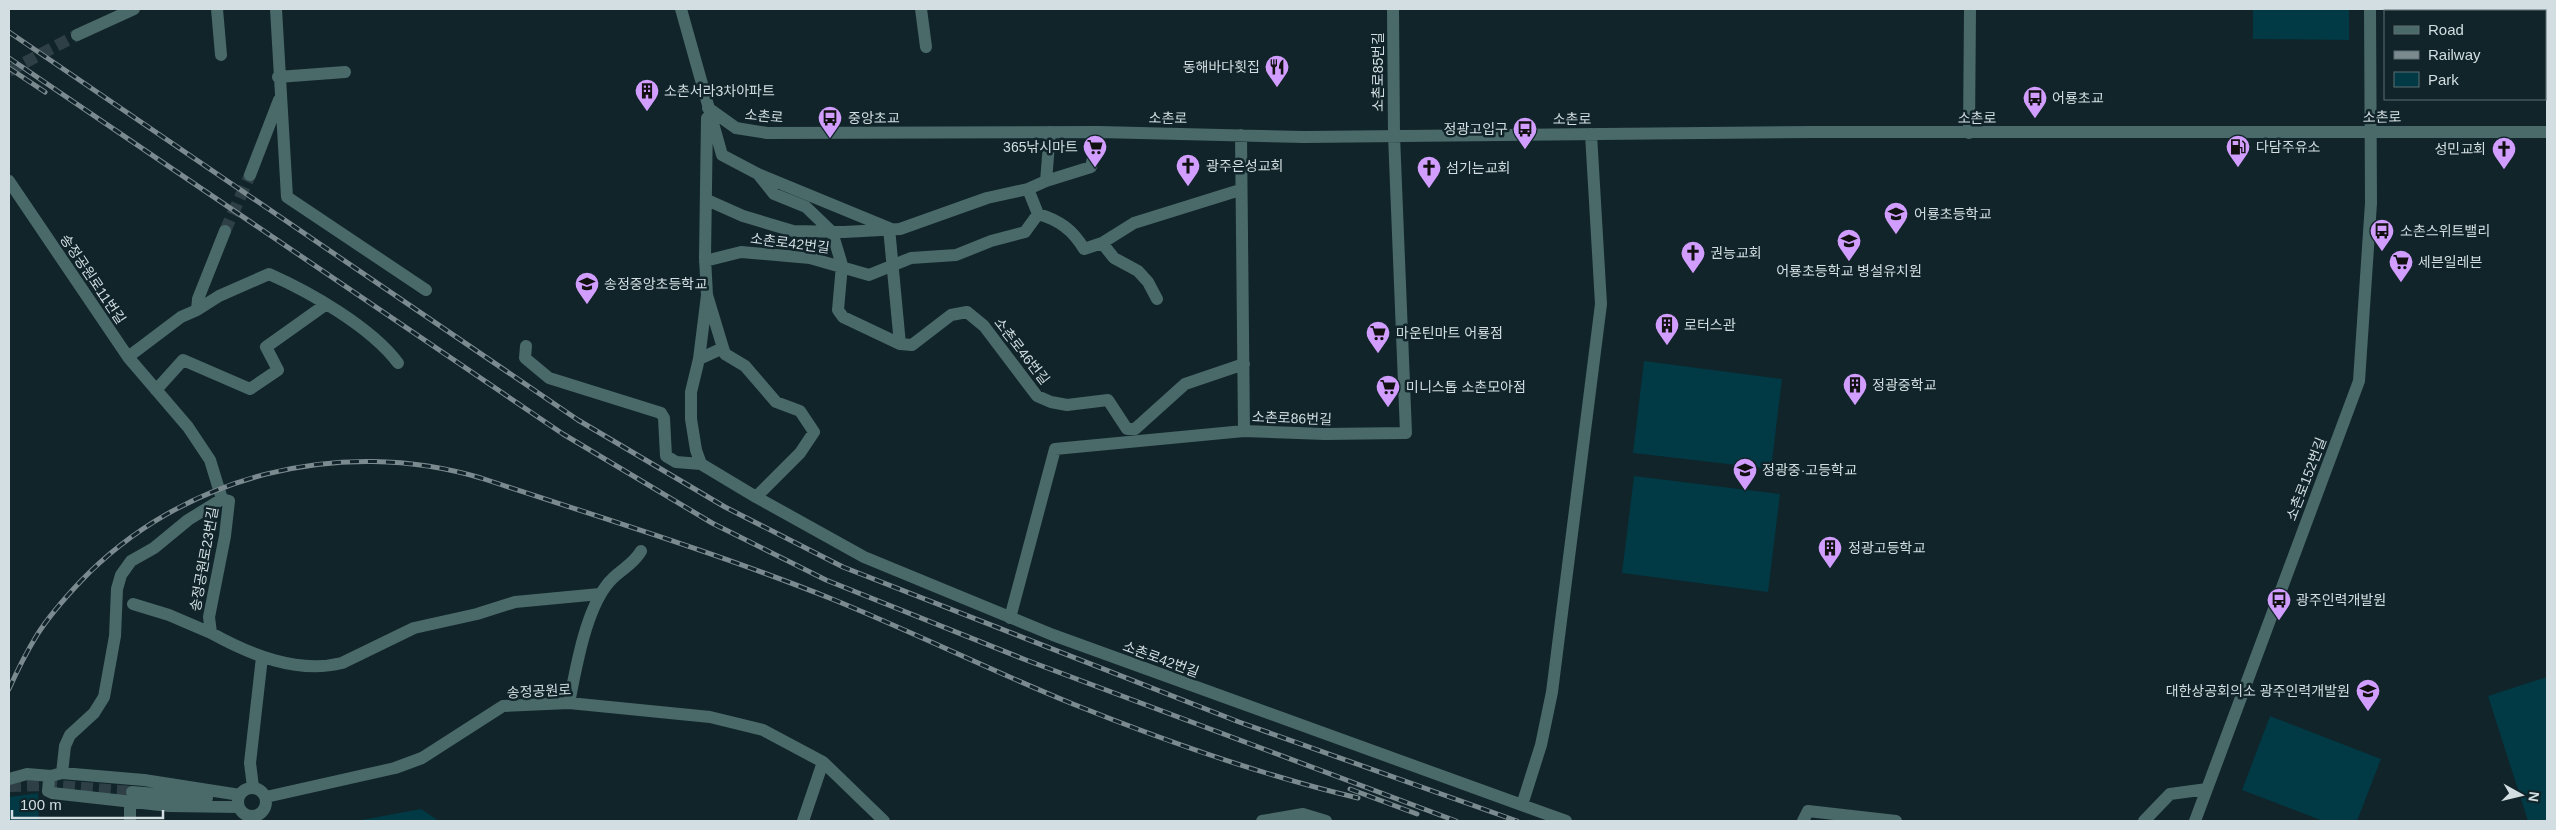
<svg xmlns="http://www.w3.org/2000/svg" width="2556" height="830" font-family="Helvetica,'Noto Sans KR',sans-serif">
<rect width="100%" height="100%" fill="#112429"/>
<path fill="#013944" d="M2253,9H2349V40L2253,39Z
M1644,361L1782,379L1771,469L1633,453Z
M1634,476L1780,494L1768,592L1622,573Z
M2547,677V821H2528L2488,696Z
M2270,716L2381,759L2357,821H2323L2242,790Z
M38,793L39,821H9V797Z
M421,809L439,821H356Z"/>
<g fill="none" stroke-linecap="round" stroke-linejoin="round">
<path stroke="#2e4045" stroke-width="12" stroke-dasharray="12 6" stroke-linecap="butt" d="M9,71L77,35
M225,231L250,175
M9,786L46,785L132,792"/>
<path stroke="#4a6969" stroke-width="12" d="M217,9L221,55
M276,9L287,197L426,290
M681,9L722,155L758,174L889,228L900,344
M921,9L926,47
M77,35L134,9
M278,77L345,72
M708,108L736,128L767,133L1099,132L1304,137L1812,132H2547
M1969,133L1970,9
M1241,135L1244,431
M758,174L774,194L806,207L832,232L842,265L838,310L843,317L900,344L912,345L951,315L967,312L984,326L1037,396L1051,402L1067,405L1108,400L1127,429H1135L1185,384L1244,364
M250,175L279,100
M9,181L128,357L188,427L210,460L222,499
M1046,181L1091,167L1099,132
M707,200L743,216L793,231L844,232L900,229L987,198L1028,189
M1038,214L1028,189L1046,181L1050,132
M1102,243L1114,258L1138,271L1148,282L1157,299
M705,261L741,252L810,258L869,275L911,258L956,255L991,241L1025,232L1038,214C1059,220 1073,230 1084,249L1102,243L1134,223L1240,190
M707,295L723,348L699,359L691,392V419L696,450L701,464L756,497L800,453L814,432L800,411L776,402L745,366L725,354L723,348
M197,310L219,296L269,274C310,292 371,327 398,363
M526,346L525,358L549,378L661,413L664,418L666,456L676,462L701,464
M128,357L181,317L197,310L198,299L225,231
M699,359L707,295L705,258L707,118
M156,390L183,360L250,389L278,370L266,347L325,305
M756,497L864,557L1053,635L1566,821
M222,499L229,501L225,536L209,617L211,633C251,655 297,674 342,663L414,628L477,614L515,602L600,594
M133,604L169,615L211,633
M1010,618L1055,449L1244,431L1325,434L1406,433L1394,135L1393,9
M569,703C576,668 585,614 606,586C616,571 632,567 641,551
M62,773L65,746L70,735L94,713L104,697L115,636L117,589L121,575L131,561L154,548L188,520L222,499
M9,779L27,774L51,776
M253,787L250,763L262,657
M238 802a14 14 0 1 1 28 0a14 14 0 1 1-28 0Z
M132,792L207,798
M266,797L395,768L422,758L503,706L569,703L710,717L763,730L823,762L884,821
M130,802V821
M1522,805L1541,745L1552,692L1601,304L1591,134
M239,807L169,806L52,793L48,791L49,780L51,776L62,773L144,780L240,795
M803,821L823,762
M1262,821L1303,814L1326,821
M1803,821L1808,811L1896,821
M2144,821L2170,794L2207,789
M2195,821L2359,381L2371,203L2370,9"/>
<defs>
<path id="rail" d="M9,32L578,420L725,507L843,567L1239,722L1517,821
M9,58L563,434L712,523L826,580L1026,660L1456,821
M9,68L45,92
M9,689C17,671 26,653 37,635C49,616 64,599 80,582C182,475 340,436 481,478C599,517 717,553 832,599C913,632 992,671 1073,704C1165,741 1261,775 1358,798
M1350,789L1417,814"/>
</defs>
<use href="#rail" stroke="#7b8a8e" stroke-width="5"/>
<use href="#rail" stroke="#112429" stroke-width="3" stroke-dasharray="9" stroke-linecap="butt"/>
</g>
<defs>
<symbol id="restaurant-pin" viewBox="-11 -11 22 30"><path d="M0 17L-7.5 6A9.5 9.5 0 1 1 7.5 6Z" fill="#d19dfe" stroke="#112429"/><path d="M-5-6h1v4h1v-4h1v4h1v-4h1v5L-1.5 .5V6h-2V.5L-5-1ZM5-6V6H3V1.5H1.5Q1.5-4 5-6Z" fill="#111"/></symbol>
<symbol id="building-pin" viewBox="-11 -11 22 30"><path d="M0 17L-7.5 6A9.5 9.5 0 1 1 7.5 6Z" fill="#d19dfe" stroke="#112429"/><path d="M-4-6H4V6H1V3H-1V6H-4ZM-2.5-4.3h1.7v1.8h-1.7ZM.8-4.3h1.7v1.8H.8ZM-2.5-1h1.7V.8h-1.7ZM.8-1h1.7V.8H.8Z" fill="#111"/></symbol>
<symbol id="bus-pin" viewBox="-11 -11 22 30"><path d="M0 17L-7.5 6A9.5 9.5 0 1 1 7.5 6Z" fill="#d19dfe" stroke="#112429"/><path d="M-5-6H5V4H4V6H2V4H-2V6H-4V4H-5ZM-3.5-4V0h7V-4ZM-3.5 1.2v1.5H-2V1.2ZM2 1.2v1.5H3.5V1.2Z" fill="#111"/></symbol>
<symbol id="supermarket-pin" viewBox="-11 -11 22 30"><path d="M0 17L-7.5 6A9.5 9.5 0 1 1 7.5 6Z" fill="#d19dfe" stroke="#112429"/><path d="M-6-5.5h2.5l.6 2H6L4.5 2H-2.5L-4.4-4H-6ZM-1.5 3.2a1.3 1.3 0 1 0 .1 0ZM3 3.2a1.3 1.3 0 1 0 .1 0Z" fill="#111"/></symbol>
<symbol id="fuel-pin" viewBox="-11 -11 22 30"><path d="M0 17L-7.5 6A9.5 9.5 0 1 1 7.5 6Z" fill="#d19dfe" stroke="#112429"/><path d="M-5.5-6h7V0h2V4h1.3V-2.5L3-4.5l.8-.8L6-3V5H2.5V1h-1V6h-7ZM-4.2-4.7v3.2H.2V-4.7Z" fill="#111"/></symbol>
<symbol id="church-pin" viewBox="-11 -11 22 30"><path d="M0 17L-7.5 6A9.5 9.5 0 1 1 7.5 6Z" fill="#d19dfe" stroke="#112429"/><path d="M-1.2-6h2.4v3.5h3.3v2.4h-3.3V6h-2.4V-.1h-3.3v-2.4h3.3Z" fill="#111"/></symbol>
<symbol id="school-pin" viewBox="-11 -11 22 30"><path d="M0 17L-7.5 6A9.5 9.5 0 1 1 7.5 6Z" fill="#d19dfe" stroke="#112429"/><path d="M0-5L7-2L0 1L-7-2ZM-4 1L0 2.5L4 1V4Q0 6-4 4Z" fill="#111"/></symbol>
</defs>
<g fill-rule="evenodd">
<use href="#restaurant-pin" x="1263" y="53" width="28" height="38"/>
<use href="#building-pin" x="633" y="77" width="28" height="38"/>
<use href="#bus-pin" x="2021" y="84" width="28" height="38"/>
<use href="#bus-pin" x="816" y="104" width="28" height="38"/>
<use href="#bus-pin" x="1511" y="115" width="28" height="38"/>
<use href="#supermarket-pin" x="1081" y="133" width="28" height="38"/>
<use href="#fuel-pin" x="2224" y="133" width="28" height="38"/>
<use href="#church-pin" x="2490" y="135" width="28" height="38"/>
<use href="#church-pin" x="1174" y="152" width="28" height="38"/>
<use href="#church-pin" x="1415" y="154" width="28" height="38"/>
<use href="#school-pin" x="1882" y="200" width="28" height="38"/>
<use href="#bus-pin" x="2368" y="217" width="28" height="38"/>
<use href="#school-pin" x="1835" y="227" width="28" height="38"/>
<use href="#church-pin" x="1679" y="239" width="28" height="38"/>
<use href="#supermarket-pin" x="2387" y="248" width="28" height="38"/>
<use href="#school-pin" x="573" y="270" width="28" height="38"/>
<use href="#building-pin" x="1653" y="311" width="28" height="38"/>
<use href="#supermarket-pin" x="1364" y="319" width="28" height="38"/>
<use href="#building-pin" x="1841" y="371" width="28" height="38"/>
<use href="#supermarket-pin" x="1374" y="373" width="28" height="38"/>
<use href="#school-pin" x="1731" y="456" width="28" height="38"/>
<use href="#building-pin" x="1816" y="534" width="28" height="38"/>
<use href="#bus-pin" x="2265" y="586" width="28" height="38"/>
<use href="#school-pin" x="2354" y="677" width="28" height="38"/>
</g>
<g text-anchor="middle" dominant-baseline="central" stroke-width="5" stroke-linejoin="round" paint-order="stroke">
<g font-size="14" fill="#d2dee1" stroke="#112429" text-anchor="start">
<text x="1260" y="67" text-anchor="end">동해바다횟집</text>
<text x="664" y="91">소촌서라3차아파트</text>
<text x="2052" y="98">어룡초교</text>
<text x="848" y="118">중앙초교</text>
<text x="1508" y="129" text-anchor="end">정광고입구</text>
<text x="1078" y="147" text-anchor="end">365낚시마트</text>
<text x="2256" y="147">다담주유소</text>
<text x="2486" y="149" text-anchor="end">성민교회</text>
<text x="1206" y="166">광주은성교회</text>
<text x="1446" y="168">섬기는교회</text>
<text x="1914" y="214">어룡초등학교</text>
<text x="2400" y="231">소촌스위트밸리</text>
<text x="1710" y="253">권능교회</text>
<text x="2418" y="262">세븐일레븐</text>
<text x="1849" y="271" text-anchor="middle">어룡초등학교 병설유치원</text>
<text x="604" y="284">송정중앙초등학교</text>
<text x="1684" y="325">로터스관</text>
<text x="1396" y="333">마운틴마트 어룡점</text>
<text x="1872" y="385">정광중학교</text>
<text x="1406" y="387">미니스톱 소촌모아점</text>
<text x="1762" y="470">정광중·고등학교</text>
<text x="1848" y="548">정광고등학교</text>
<text x="2296" y="600">광주인력개발원</text>
<text x="2350" y="691" text-anchor="end">대한상공회의소 광주인력개발원</text>
</g>
<g font-size="14" fill="#d2dee1" stroke="#112429">
<text transform="translate(1378 72) rotate(-90)">소촌로85번길</text>
<text transform="translate(764 116) rotate(5)">소촌로</text>
<text transform="translate(2382 117) rotate(-1)">소촌로</text>
<text transform="translate(1168 118) rotate(1)">소촌로</text>
<text x="1977" y="118">소촌로</text>
<text x="1572" y="119">소촌로</text>
<text transform="translate(790 243) rotate(7)">소촌로42번길</text>
<text transform="translate(93 279) rotate(56)">송정공원로11번길</text>
<text transform="translate(1022 351) rotate(52)">소촌로46번길</text>
<text transform="translate(1292 418) rotate(2)">소촌로86번길</text>
<text transform="translate(2306 479) rotate(-69)">소촌로152번길</text>
<text transform="translate(204 559) rotate(-80)">송정공원로23번길</text>
<text transform="translate(1161 659) rotate(20)">소촌로42번길</text>
<text transform="translate(539 691) rotate(-3)">송정공원로</text>
</g>
</g>
<rect width="2556" height="830" fill="none" stroke="#d2dee1" stroke-width="20"/>
<rect x="2384" y="10" width="162" height="90" fill="#112429" stroke="#5e6e73"/>
<rect x="2394" y="26" width="25" height="8" fill="#4a6969" stroke="#5e6e73"/>
<text x="2428" y="35" font-size="15" fill="#d2dee1">Road</text>
<rect x="2394" y="51" width="25" height="8" fill="#7b8a8e" stroke="#5e6e73"/>
<text x="2428" y="60" font-size="15" fill="#d2dee1">Railway</text>
<rect x="2394" y="72" width="25" height="15" fill="#013944" stroke="#5e6e73"/>
<text x="2428" y="85" font-size="15" fill="#d2dee1">Park</text>
<g transform="translate(2521 795) rotate(98)" stroke="#112429" stroke-width="4" paint-order="stroke">
<path d="M0-4L9 19L0 12L-9 19Z" fill="#d2dee1"/>
<text y="-8" font-size="14" font-weight="bold" text-anchor="middle" fill="#d2dee1">N</text>
</g>
<path d="M12 810v8h151v-8" fill="none" stroke="#d2dee1" stroke-width="2.5"/>
<text x="20" y="810" font-size="15" fill="#d2dee1" stroke="#112429" stroke-width="4" paint-order="stroke">100 m</text>
</svg>
